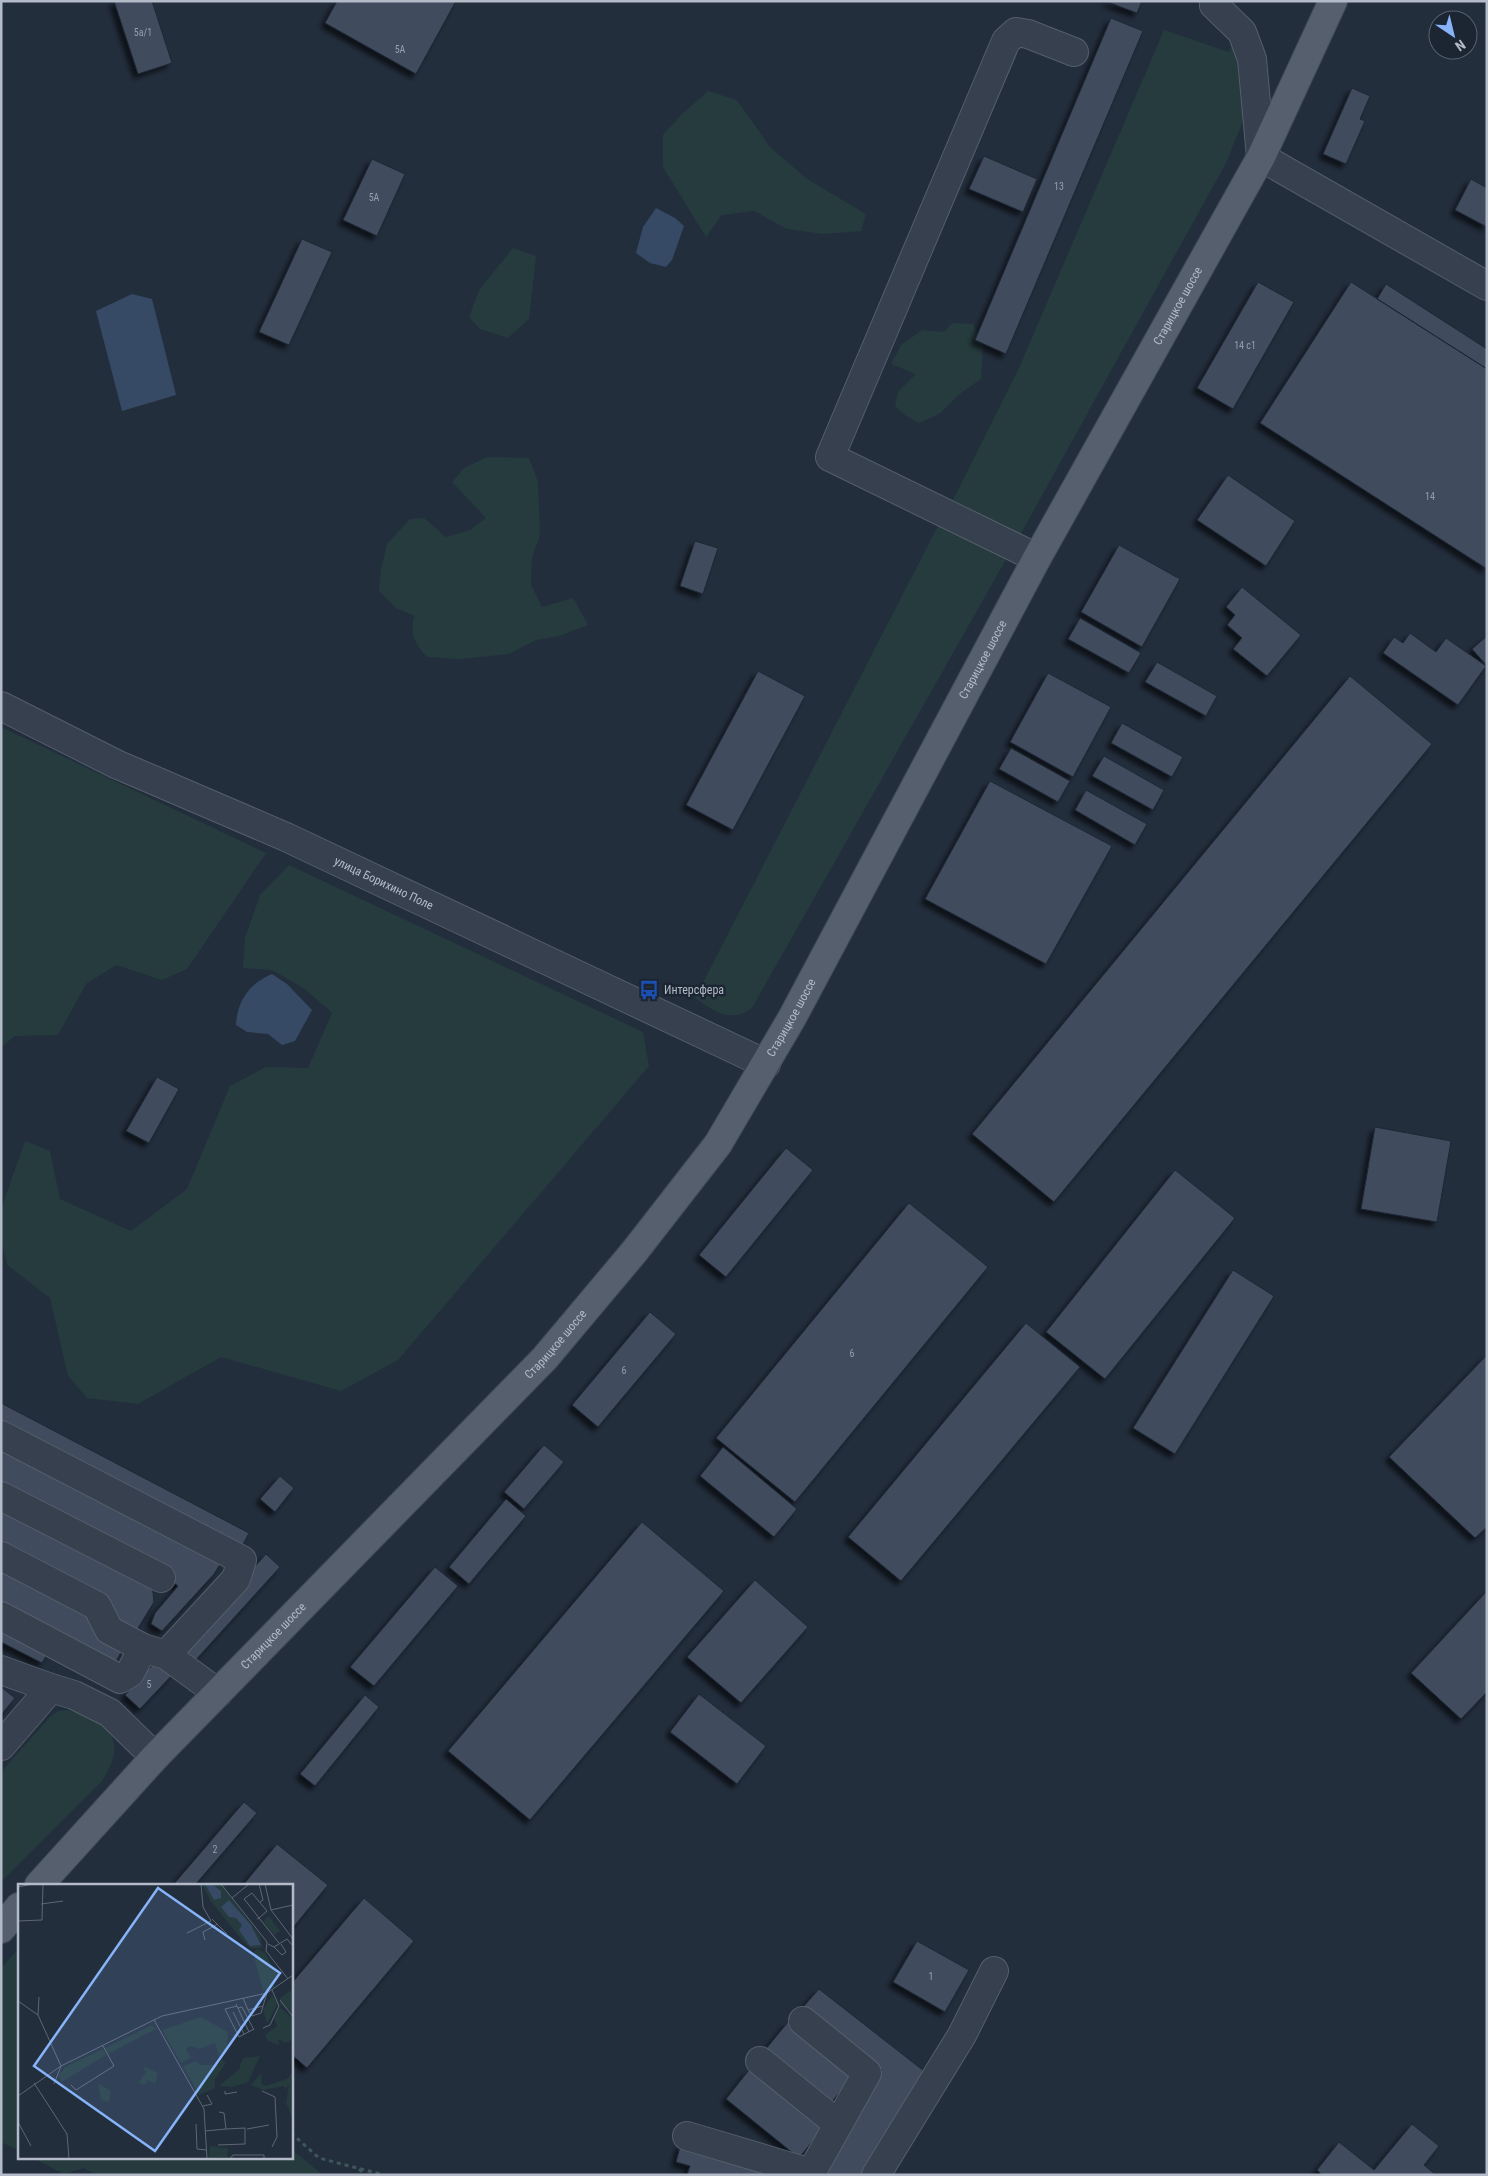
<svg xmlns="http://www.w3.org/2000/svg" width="1488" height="2176" font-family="'Roboto Condensed',sans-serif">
<defs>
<filter id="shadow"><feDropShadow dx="-4.5" dy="4.5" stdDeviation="2.5" flood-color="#0009"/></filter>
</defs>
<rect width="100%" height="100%" fill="#232e3d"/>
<path fill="#253b3e" d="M1164,30L1229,52L1233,42L1237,53L1243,121L1226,163L1020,535L953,500L1019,368Z
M708,91L737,100L770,147L807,179L866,214L861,231L823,234L787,229L754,211L722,215L706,237L663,167V135L680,116Z
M513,248L536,256L529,319L508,338L480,329L469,317L479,290Z
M952,323L973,324L983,347L981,379L961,393L939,414L919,423L906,416L895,406L898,392L916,374L891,364L901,345L922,330L944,332Z
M487,457L529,458L538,482L540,535L532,558L531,585L542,607L573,598L588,625L559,636L536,640L509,654L460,659L427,657C414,642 410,635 414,616L396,608L379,591L381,569L387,544L410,519L424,518L446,537L470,530L486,518L452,482L464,468Z
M940,522L1009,554L752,1008C729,1024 715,1011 695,998Z
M1,727L266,853L187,969L162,980L116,965L86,984L58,1035L15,1036L1,1047Z
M289,865L643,1032L649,1066L398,1360L341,1391L221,1357L138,1404L87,1398L68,1376L50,1298L7,1265L1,1239V1209L25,1141L50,1151L60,1199L131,1231L187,1189L230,1086L266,1067L308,1068L332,1013L305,989L272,970L243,968L245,938L260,895Z
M67,1710C109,1721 129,1740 102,1781L1,1882V1772L49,1718L58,1711Z
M19,1948V2151L1,2142V1968Z
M291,2149L323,2175H96L84,2168L64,2174L31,2157H291Z"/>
<path fill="#364965" d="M656,208L675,218L684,226L672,260L666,267L650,263L636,253L643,227Z
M132,294L152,299L176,395L122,411L96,311Z
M272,974L287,984L312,1010L295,1041L282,1045L268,1034L247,1032L236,1025C237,1001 250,983 272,974Z"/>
<path fill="#3f4c5d" stroke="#1e2734" filter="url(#shadow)" d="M114,1H152L172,63L138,74Z
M337,1H456L416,74L325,23Z
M1105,1H1142L1137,13Z
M1111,18L1143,31L1006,354L975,340Z
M1352,88L1370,96L1360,119L1365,121L1346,164L1323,154Z
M984,156L1037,179L1023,212L969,189Z
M372,159L405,174L377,236L343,220Z
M1471,179L1487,188V227L1455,210Z
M302,239L332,252L289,345L259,332Z
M1258,282L1294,302L1233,409L1197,388Z
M1351,282L1487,369V569L1260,423Z
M1386,284L1487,349V369L1377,299Z
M1228,475L1295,521L1266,566L1197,520Z
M695,541L718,548L703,594L680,586Z
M1119,545L1180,579L1142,647L1081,612Z
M1242,587L1301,635L1267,676L1233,649L1242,638L1227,625L1235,615L1226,607Z
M1080,618L1141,653L1129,673L1068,639Z
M1410,633L1436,652L1446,638L1486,666L1458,705L1383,653L1394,637L1403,643Z
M1487,636V666L1472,649Z
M1157,662L1217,696L1206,716L1145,682Z
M758,671L805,696L733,830L686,805Z
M1048,673L1111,707L1073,777L1010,742Z
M1350,676L1432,744L1054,1202L972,1134Z
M1122,723L1183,757L1172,777L1111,743Z
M1011,748L1070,781L1058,802L999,769Z
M1104,756L1164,790L1153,810L1092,776Z
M990,781L1112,846L1046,964L925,899Z
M1086,790L1147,824L1135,845L1075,810Z
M157,1077L179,1089L149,1143L126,1131Z
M1375,1127L1451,1141L1437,1222L1361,1209Z
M786,1148L813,1170L726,1277L699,1255Z
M1175,1170L1235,1218L1105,1379L1046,1332Z
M909,1203L988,1267L795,1502L716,1438Z
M1233,1270L1274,1296L1175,1454L1133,1428Z
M650,1312L676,1334L598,1427L572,1405Z
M1026,1323L1080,1367L901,1581L848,1537Z
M1487,1355V1527L1475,1538L1389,1457Z
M1,1403L249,1533L240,1550L1,1425Z
M1,1445L224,1558L214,1574L162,1631L151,1624L155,1613L178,1586L165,1576L1,1485Z
M544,1445L564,1462L524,1509L504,1492Z
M723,1447L797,1509L774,1537L700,1476Z
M280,1476L294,1488L275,1512L260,1499Z
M506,1499L526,1516L469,1584L449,1567Z
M1,1504L152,1583L154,1602L135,1633L1,1545Z
M642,1522L724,1591L530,1820L448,1751Z
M266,1554L280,1567L193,1663L179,1651Z
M1,1564L89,1609L124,1647L115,1663L1,1605Z
M435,1567L458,1586L374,1686L350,1667Z
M755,1580L808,1627L741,1703L687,1657Z
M1487,1591V1692L1461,1719L1411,1673Z
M1,1626L49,1651L42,1663L1,1642Z
M158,1659L173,1674L140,1709L125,1695Z
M1,1687L15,1698L1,1715Z
M699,1694L766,1746L737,1784L670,1732Z
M365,1695L379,1707L315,1786L300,1774Z
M244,1802L257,1813L195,1885H173Z
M277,1844L328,1885L291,1930V1885H243Z
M364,1898L414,1941L307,2068L291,2054V1984Z
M917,1941L969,1970L945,2012L893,1982Z
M819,1989L924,2071L863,2175H822L882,2070L803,2007Z
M788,2022L853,2076L830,2104L765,2050Z
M749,2070L823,2128L799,2158L726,2099Z
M1412,2124L1439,2146L1424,2165L1436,2175H1322L1317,2170L1339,2142L1374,2170Z
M681,2143L786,2175H687L690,2166L676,2162Z"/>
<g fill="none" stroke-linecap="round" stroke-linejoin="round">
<defs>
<g id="minor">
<path d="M1215,1L1214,5L1242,32L1252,59L1261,157L1487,286"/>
<path d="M1037,558L830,457L1006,41L1016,32L1028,34L1074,52"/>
<path id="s1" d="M1,706L116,764L286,837L766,1064"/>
<path d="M1,1435L242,1560L236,1579L166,1655"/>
<path d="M1,1496L161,1578"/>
<path d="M1,1556L97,1606L109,1630L143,1648L166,1655L218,1693"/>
<path d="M1,1616L120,1679L130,1673L143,1648"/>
<path d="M1,1670L51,1688"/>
<path d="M1,1746L51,1688L74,1695L110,1713L155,1757"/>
<path d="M803,2021L867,2073L810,2175"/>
<path d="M760,2061L838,2124"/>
<path d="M687,2136L811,2173"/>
<path d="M876,2175L962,2035L994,1971"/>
</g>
<g id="major">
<path id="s2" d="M39,1885L155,1757L545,1358L634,1252L718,1144L792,1018L1037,558L1261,157L1333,1"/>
<path d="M1,1929L19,1907"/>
</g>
</defs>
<use href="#minor" stroke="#555e6b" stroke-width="30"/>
<use href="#major" stroke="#404956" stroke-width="30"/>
<path stroke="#405759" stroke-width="3" stroke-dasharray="4 4" stroke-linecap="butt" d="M291,2133L319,2158L384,2175
M359,2169L366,2175"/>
<use href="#minor" stroke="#37404e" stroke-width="28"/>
<use href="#major" stroke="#555f6e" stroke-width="28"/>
</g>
<defs>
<symbol id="bus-bare" viewBox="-9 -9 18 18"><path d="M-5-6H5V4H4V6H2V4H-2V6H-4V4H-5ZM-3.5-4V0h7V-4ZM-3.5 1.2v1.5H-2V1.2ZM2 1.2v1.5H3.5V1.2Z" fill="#1a4fb4" stroke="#1c2532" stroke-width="2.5" paint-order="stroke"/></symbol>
</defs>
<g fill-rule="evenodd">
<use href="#bus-bare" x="635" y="976" width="28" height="28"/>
</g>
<g text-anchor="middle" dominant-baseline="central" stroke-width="5" stroke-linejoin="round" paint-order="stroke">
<g font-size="10" fill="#969fae">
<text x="143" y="32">5а/1</text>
<text x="400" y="49">5А</text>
<text x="1059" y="186">13</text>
<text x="374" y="197">5А</text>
<text x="1245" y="345">14 с1</text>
<text x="1430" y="496">14</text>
<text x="852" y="1353">6</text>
<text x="624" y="1370">6</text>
<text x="149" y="1684">5</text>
<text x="215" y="1849">2</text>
<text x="931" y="1976">1</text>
</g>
<g font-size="12" fill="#b3bbc9" stroke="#1c2532">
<text stroke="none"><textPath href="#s2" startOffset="1962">Старицкое шоссе</textPath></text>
<text stroke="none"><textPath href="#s2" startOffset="1558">Старицкое шоссе</textPath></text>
<text stroke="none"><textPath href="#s1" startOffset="422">улица Борихино Поле</textPath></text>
<text stroke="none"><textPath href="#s2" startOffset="1152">Старицкое шоссе</textPath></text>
<text stroke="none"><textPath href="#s2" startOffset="748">Старицкое шоссе</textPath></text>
<text stroke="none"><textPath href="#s2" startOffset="342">Старицкое шоссе</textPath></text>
</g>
<g font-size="12" fill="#b3bbc9" stroke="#1c2532" text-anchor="start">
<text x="664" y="990">Интерсфера</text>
</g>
</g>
<g transform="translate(18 1884)">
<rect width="275" height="275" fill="#232e3d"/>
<path d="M184,0H203L242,52L244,64H232L224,56L192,16ZM251,32L262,47L256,51L245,37ZM239,65L247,69L260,93L255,100L257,103L245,107L235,69ZM275,105V130L262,120V114ZM254,111L260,120L249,139L245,126ZM262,123L275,135V155L268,159L260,155L261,161L250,157L247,151L259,142L256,134ZM183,133L210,148L209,163L201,172L197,159L181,165L173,162L168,165L173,174L163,179L144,146ZM134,141L138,145L90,170L87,164ZM85,165L88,171L44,198L40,192L47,183ZM242,172L230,198L214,203L201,202L221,185L225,174ZM204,175L208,179L197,195V204L181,211L165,182L178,177L183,181H200ZM125,182L140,189L137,200L129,196L128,201L120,199L128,188ZM275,188L273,198L274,233L268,219L271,201L267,205L266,202L245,206L233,201L243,189L244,200L248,202L269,195ZM80,199L93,207L91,218L83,216ZM192,262L210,264L209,273L191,274Z" fill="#253b3e"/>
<path d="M187,0H194L203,7V14L196,16ZM211,16L233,41L243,61L232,62L221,46L224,41L218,34L211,33L203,23Z" fill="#364965"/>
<path fill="none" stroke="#5d6675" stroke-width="1" d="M203,0L249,58L248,67L270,95M241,0L245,16L242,18M247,0L253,26L275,55M0,3L15,0M214,14L231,0M23,20L45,17M253,26L275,21M194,35L209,50M239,35L241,34L249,27L234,9L226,15L231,21L241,34L261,59M0,37L24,36L25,0M169,49L193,37L185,23L183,0M187,56L185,48L200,40M250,60L256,63L269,55L275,62M256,63L264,71L268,68L263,60M21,113L20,131L43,182L36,200M225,114L230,126L245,122L249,109M262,116L275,133M0,117L20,131M218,120L231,148M219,122L207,125L221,153L236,145M220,124L224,123L236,146M230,126L234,132L243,129L245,122M215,128L226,150M136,136L186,225L189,275M245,144L252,141L261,122L254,106M16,199L49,250L51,275M53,201L58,206L96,182L85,162M207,207V210L219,208M244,207L257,213L259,253L254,263M0,212L43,182L144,132L249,109L275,91M185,222L194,220L189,211M0,238L13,262M178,240L179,265L189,266M229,245L251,241M187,247L208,245L206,229L201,228M200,261L227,260V244L208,245M212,275L215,271H246V275"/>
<path fill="#87b3f9" fill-opacity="0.15" stroke="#87b3f9" stroke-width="2.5" d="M140,4L262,89L137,267L16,182Z"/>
<rect width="275" height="275" fill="none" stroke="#b3bbc9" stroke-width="2.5"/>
</g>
<rect width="1488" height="2176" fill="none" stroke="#b3bbc9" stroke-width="5"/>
<g transform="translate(1453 35) rotate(145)"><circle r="24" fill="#1c2532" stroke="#58616e"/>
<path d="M0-4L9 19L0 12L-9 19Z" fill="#87b3f9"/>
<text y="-8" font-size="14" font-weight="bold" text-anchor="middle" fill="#b3bbc9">N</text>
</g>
</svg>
